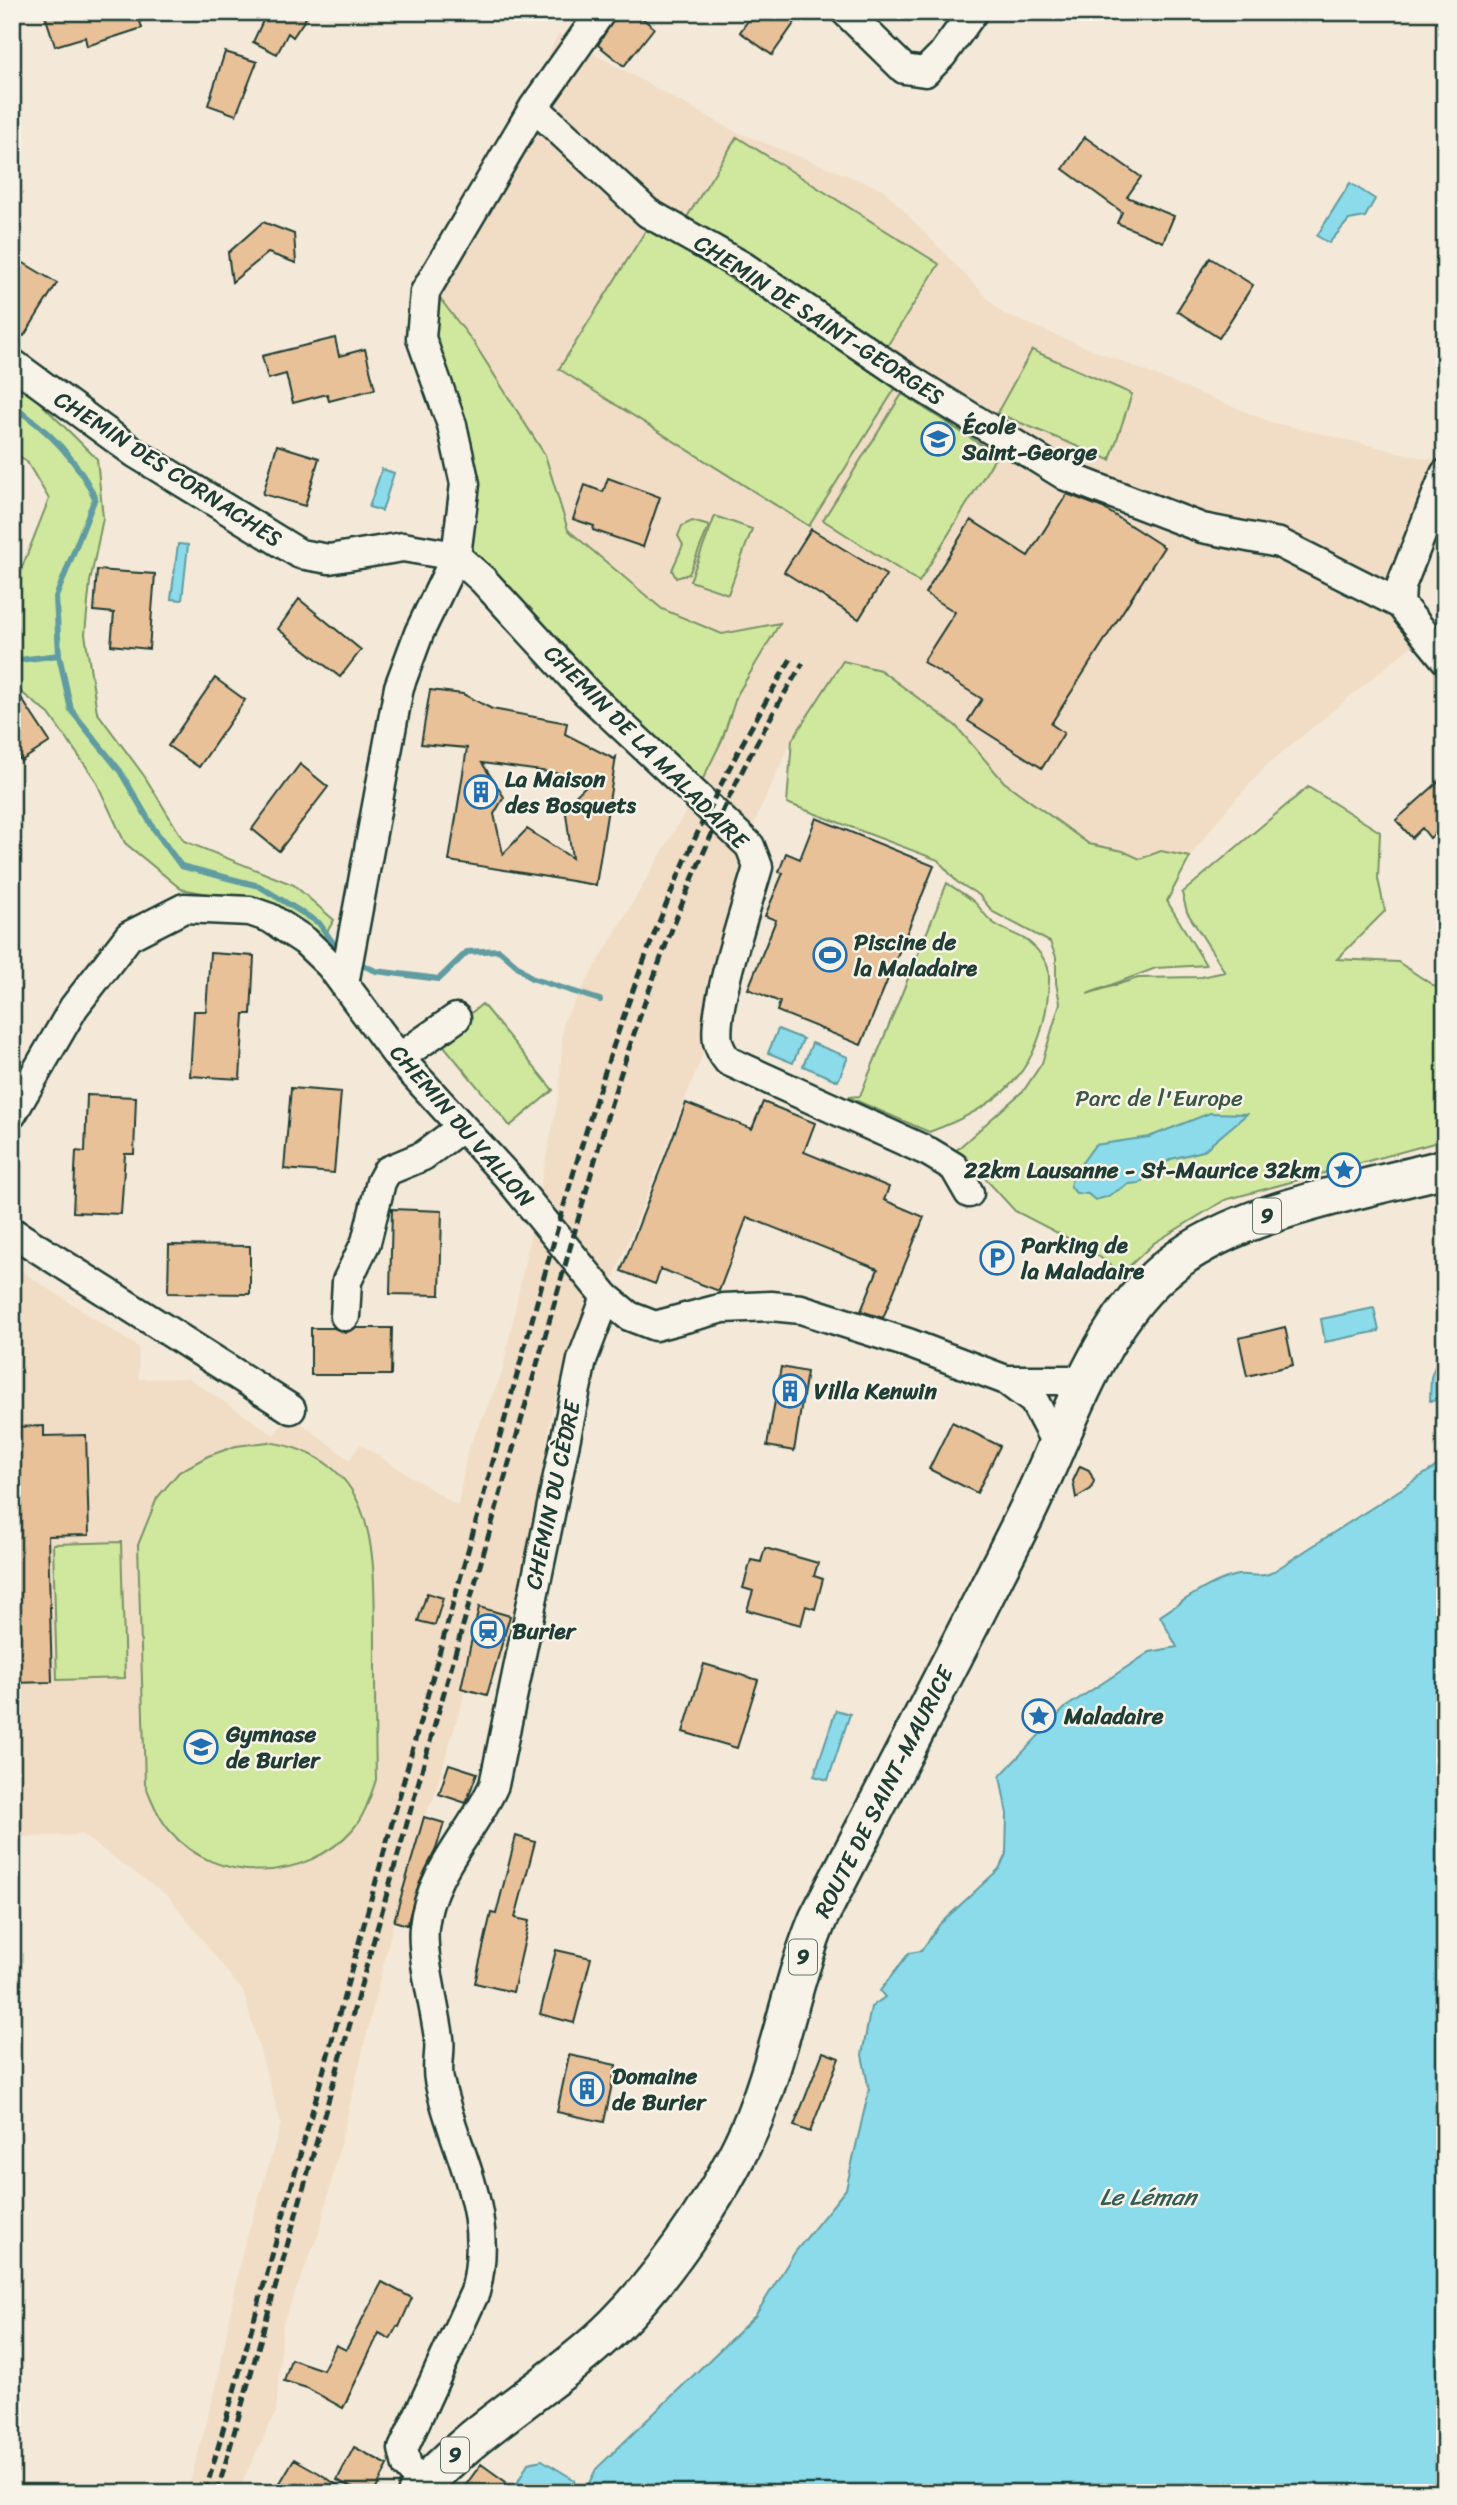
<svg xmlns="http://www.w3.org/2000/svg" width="1457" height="2505" font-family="Sriracha,sans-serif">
<rect width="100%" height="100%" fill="#f4e9d8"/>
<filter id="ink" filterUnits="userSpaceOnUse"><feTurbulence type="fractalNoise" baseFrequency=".0143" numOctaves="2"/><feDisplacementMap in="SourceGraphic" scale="14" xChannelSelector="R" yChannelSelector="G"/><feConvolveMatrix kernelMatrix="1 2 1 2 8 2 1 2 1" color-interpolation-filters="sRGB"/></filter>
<g filter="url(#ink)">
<path fill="#f1ddc5" d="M558,34L734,131L883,189L1002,313L1271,422L1445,463L1401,586L1419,640L1267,765L1220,817L1190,857L1161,851L1140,859L1123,851L1089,844L1004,782L956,726L880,670L843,661L792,740L758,814L706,983L703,1054L606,1297L586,1306L564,1367L551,1416L509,1664L477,1652L433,1800L424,1817L394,1921L319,2233L283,2323L276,2412L237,2493H187L218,2379L241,2256L281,2124L243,1992L169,1897L82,1835L25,1837L12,1853V1265L138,1347L139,1379L188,1378L274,1435L289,1414L350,1460L360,1444L458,1506L467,1452L502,1373L559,1094L563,1022L694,797L722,740L737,695L780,624L722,634L662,609L568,530L545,455L474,343L438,296Z"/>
<path fill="#d0e89d" stroke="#789268" stroke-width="2" d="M737,137L939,264L884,351L682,225Z
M648,227L898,384L809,526L559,369Z
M425,292L438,296L474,343L545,455L568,530L662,609L722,634L780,623L737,695L722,740L694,797L456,556L465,484Z
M1032,350L1132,394L1110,460L997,413Z
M12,375L97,459L103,518L90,582L85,634L97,712L145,777L184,841L294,885L334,920L319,945L242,900L181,889L125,843L95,779L49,714L12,685V593L49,499L27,462L12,450Z
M902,394L997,455L919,582L823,520Z
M715,516L752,529L728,594L690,581Z
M692,521L709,526L689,574L676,578L672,570L683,545L678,536L682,526Z
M843,661L880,670L956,726L1004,782L1089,844L1123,851L1140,859L1161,851L1190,857L1167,901L1206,965L1156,968L1087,994L1138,978L1201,977L1225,972L1187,912L1182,893L1308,787L1380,832L1378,879L1385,911L1337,959L1398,962L1437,988L1445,1021V1140L1225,1200L1154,1243L1122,1273L1087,1248L1015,1211L972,1164L953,1153L1024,1090L1042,1063L1060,1003L1056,983V957L1050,942L993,912L979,895L957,882L938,860L787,803L792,740Z
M947,883C955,889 965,894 973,901C981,907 986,919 995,924C1016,938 1029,934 1045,961C1052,971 1048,991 1047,1003C1037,1077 995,1108 929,1132L848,1097L860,1096Z
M482,1004L553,1090L510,1126L439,1040Z
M268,1442C380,1459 374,1552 375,1642C375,1688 375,1734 376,1780C370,1797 365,1815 353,1829C307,1882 216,1886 170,1831C158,1817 152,1801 145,1784L138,1545L157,1498L179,1472L208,1456L236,1446Z
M121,1542L125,1678L57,1680L53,1544Z"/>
<path fill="#8cdbea" stroke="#609ca1" stroke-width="2" d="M1350,183L1375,199L1365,217L1349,220L1329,243L1317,236Z
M382,469L394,473L382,511L369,507Z
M178,544L188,545L182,600L171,599Z
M778,1029L803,1039L793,1063L768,1053Z
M812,1043L848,1057L838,1081L803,1066Z
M1210,1113L1247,1114L1203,1151L1171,1159L1139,1183L1129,1184L1106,1197L1095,1200L1088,1194L1076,1193L1070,1186L1073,1175L1095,1145L1149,1137Z
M1374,1308L1379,1331L1325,1342L1321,1319Z
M1445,1340V2493H584L596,2469L755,2316L795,2252L846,2189L869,2090L862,2055L871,2007L885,1997L880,1991L909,1953L921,1951L940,1924L999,1869L1006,1854L1007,1814L1000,1776L1066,1707L1150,1652L1177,1647L1160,1616C1183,1601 1206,1584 1233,1576C1246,1572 1260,1579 1271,1573L1443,1462L1441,1400L1430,1401L1431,1377Z
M836,1710L850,1714L828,1780L814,1776Z
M542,2460L575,2480L568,2493H512L528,2463Z"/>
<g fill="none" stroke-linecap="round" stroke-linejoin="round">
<path stroke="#609ca1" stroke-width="6" d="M12,406C48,429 77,459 95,498L56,597L59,655L71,710L120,771L154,829L181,866L259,886L319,923L340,953
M12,661L59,655
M355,962L376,971L439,979L467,952L499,950L531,978L600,1000"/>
</g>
<path fill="#e9c199" stroke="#1f3d34" stroke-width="2" fill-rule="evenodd" d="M44,12H137L142,28L87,46L85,37L55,46Z
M267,12H310L293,37L288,33L277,54L253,42Z
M617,12H635L654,28L624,66L598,45Z
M754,12H802L772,55L740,32Z
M225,52L257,62L236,115L208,105Z
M1085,137L1141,177L1127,197L1174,216L1163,242L1117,223L1122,212L1063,169Z
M263,222L294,234L296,263L268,253L232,282L228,253Z
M12,256L57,283L24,336L12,329Z
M1210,258L1253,285L1219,338L1177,311Z
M335,338L339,356L365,349L375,389L329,401L327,394L293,403L286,374L268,379L262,356Z
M277,445L319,458L305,506L263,494Z
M608,478L660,497L643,547L593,530L594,526L573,519L585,485L603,492Z
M1067,494L1103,508L1164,547L1051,724L1064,733L1042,768L968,721L982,699L923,662L955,612L925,593L971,520L1028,556Z
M811,529L886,575L859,619L784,572Z
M97,570L155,574L149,649L111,645L114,613L94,611Z
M299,599L361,650L340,677L278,629Z
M215,678L245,700L199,767L168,746Z
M12,684L50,742L21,761L12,747Z
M430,690L463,694L492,709L567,723L565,734L614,759L616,757L596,885L449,861L467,748L421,744ZM482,763L594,778L565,806L572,858L527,829L503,854L494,814L504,797Z
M300,764L328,787L279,851L252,829Z
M1445,776V825L1430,838L1422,828L1412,838L1396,820Z
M816,818L934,866L861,1045L777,1011L780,1002L748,989L776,920L765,916L783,873L779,872L786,853L800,859Z
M210,953L254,956L251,1014H244L240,1079L190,1076L194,1011H206Z
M291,1088L341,1092L334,1173L284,1169Z
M87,1095L136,1097L134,1154H125L121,1214L73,1212L76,1151L85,1152Z
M763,1102L815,1123L804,1152L889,1187L884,1200L924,1217L883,1318L861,1311L878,1269L747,1217L719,1291L661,1269L655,1284L621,1271L686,1103L752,1129Z
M392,1209L442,1211L440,1295L390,1294Z
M169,1245L250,1246V1294L168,1293Z
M1285,1327L1293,1365L1247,1376L1239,1338Z
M311,1328H334L345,1333L356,1328H392L391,1375H311Z
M781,1367L807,1372L794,1451L767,1446Z
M952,1422L1000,1446L977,1493L929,1469Z
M44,1426V1436L86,1435L89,1535L48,1536L52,1682L12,1683V1427Z
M1080,1466L1089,1470L1094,1481L1091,1489L1076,1498L1073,1481Z
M765,1548L818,1563L814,1576L823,1579L815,1609L806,1606L801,1625L747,1610L753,1591L743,1588L751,1560L761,1562Z
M427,1593L443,1598L435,1625L418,1621Z
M479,1607L510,1616L487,1695L461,1688Z
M704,1664L758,1680L737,1748L683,1732Z
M449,1764L477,1773L466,1803L439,1794Z
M424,1817L444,1823L436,1849L419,1883L407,1925L394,1921Z
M516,1836L535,1842L515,1918L529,1921L513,1992L475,1983L491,1913L496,1914Z
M556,1950L591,1958L574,2023L540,2014Z
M823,2052L839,2058L810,2132L794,2126Z
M569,2055L616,2065L604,2122L557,2112Z
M382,2282L412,2298L399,2327L397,2326L390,2339L379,2333L343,2408L307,2388L284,2381L291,2359L323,2370L336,2345L346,2350Z
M354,2447L388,2465L374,2493H362L337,2480Z
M294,2459L319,2473L349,2493H274Z
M481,2464L506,2482L499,2493H460Z"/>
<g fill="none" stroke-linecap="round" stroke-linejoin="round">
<defs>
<path id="minor" d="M846,12L904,69L925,72L942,55L973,12
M534,107L648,213L744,267L909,379L1066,476L1202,528L1279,543L1400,604
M12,363L135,453L300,554L329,559L403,547L456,556
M1445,474L1401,586L1400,604L1445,659
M456,556L483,580L586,692L750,846L758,867C747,906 712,1007 718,1042C720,1050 724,1056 728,1061L929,1152L954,1167L969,1193
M344,984L399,687L419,633L456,556L465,484L452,425L421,338L425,292L534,107L601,12
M399,1058L456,1018
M12,1114L74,1007L129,936L184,908L250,911L270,918L305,941L330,965L399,1058L507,1176L606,1297L629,1316L655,1326L723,1308L771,1306L801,1309L908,1343L1006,1380H1088
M12,1232L291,1409
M345,1316L347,1281L366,1242L381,1182L387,1171L423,1156L462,1127
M1006,1380L1034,1401L1058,1447
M424,2485L407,2466L403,2449L475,2292C496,2210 455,2155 439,2080C436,2066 441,2052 439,2038C435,2007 421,1955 424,1927C430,1871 472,1834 494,1785L582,1360L606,1297"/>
<path id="major" d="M417,2493C473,2427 554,2386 615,2325C668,2272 734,2176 759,2105C782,2044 793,1979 818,1919C887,1785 957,1652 1024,1518C1065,1436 1097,1321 1172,1264C1240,1210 1360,1191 1445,1168"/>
</defs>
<use href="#minor" stroke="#1f3d34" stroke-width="33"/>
<use href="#major" stroke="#1f3d34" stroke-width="42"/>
<use href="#minor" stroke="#f7f3e8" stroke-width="28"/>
<use href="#major" stroke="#f7f3e8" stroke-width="37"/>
<path stroke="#1f3d34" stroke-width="5" stroke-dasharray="10 5" stroke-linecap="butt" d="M205,2493C301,2157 392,1819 487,1483C546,1275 596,1061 684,863C715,792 752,723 792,657
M217,2493L610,1107C659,952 716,802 803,663"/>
</g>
</g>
<defs>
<symbol id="school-ring" viewBox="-11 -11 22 22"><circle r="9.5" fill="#f7f3e8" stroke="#1f6fb2" stroke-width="1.5"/><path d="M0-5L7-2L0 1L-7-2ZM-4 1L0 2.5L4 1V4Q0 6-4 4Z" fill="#1f6fb2"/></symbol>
<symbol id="building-ring" viewBox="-11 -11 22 22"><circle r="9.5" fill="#f7f3e8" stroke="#1f6fb2" stroke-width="1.5"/><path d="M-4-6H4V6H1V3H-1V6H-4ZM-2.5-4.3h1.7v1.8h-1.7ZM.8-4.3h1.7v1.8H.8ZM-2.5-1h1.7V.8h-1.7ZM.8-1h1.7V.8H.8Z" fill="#1f6fb2"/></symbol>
<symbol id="stadium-ring" viewBox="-11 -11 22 22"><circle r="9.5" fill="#f7f3e8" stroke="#1f6fb2" stroke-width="1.5"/><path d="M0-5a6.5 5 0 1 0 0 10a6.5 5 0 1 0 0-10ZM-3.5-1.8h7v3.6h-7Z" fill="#1f6fb2"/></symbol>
<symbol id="sight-ring" viewBox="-11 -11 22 22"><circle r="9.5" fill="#f7f3e8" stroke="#1f6fb2" stroke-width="1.5"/><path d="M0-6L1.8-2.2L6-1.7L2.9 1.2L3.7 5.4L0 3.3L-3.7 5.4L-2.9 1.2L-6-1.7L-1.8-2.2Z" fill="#1f6fb2"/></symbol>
<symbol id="parking-ring" viewBox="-11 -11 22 22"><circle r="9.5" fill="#f7f3e8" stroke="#1f6fb2" stroke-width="1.5"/><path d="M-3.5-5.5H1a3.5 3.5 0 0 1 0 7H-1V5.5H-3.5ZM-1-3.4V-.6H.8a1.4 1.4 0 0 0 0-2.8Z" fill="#1f6fb2"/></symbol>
<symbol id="station-ring" viewBox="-11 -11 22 22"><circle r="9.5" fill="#f7f3e8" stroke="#1f6fb2" stroke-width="1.5"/><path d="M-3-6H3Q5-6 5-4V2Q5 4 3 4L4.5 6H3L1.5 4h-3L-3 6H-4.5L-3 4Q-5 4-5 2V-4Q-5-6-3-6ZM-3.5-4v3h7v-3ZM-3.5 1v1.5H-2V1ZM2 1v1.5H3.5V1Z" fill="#1f6fb2"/></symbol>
<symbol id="university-ring" viewBox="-11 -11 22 22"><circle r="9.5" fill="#f7f3e8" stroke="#1f6fb2" stroke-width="1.5"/><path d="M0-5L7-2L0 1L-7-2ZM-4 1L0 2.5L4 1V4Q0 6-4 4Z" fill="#1f6fb2"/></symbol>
</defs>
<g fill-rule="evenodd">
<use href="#school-ring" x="919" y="420" width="38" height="38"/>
<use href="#building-ring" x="462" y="773" width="38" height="38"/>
<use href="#stadium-ring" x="811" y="936" width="38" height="38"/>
<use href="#sight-ring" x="1325" y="1151" width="38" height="38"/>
<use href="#parking-ring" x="978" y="1239" width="38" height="38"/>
<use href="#building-ring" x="771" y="1372" width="38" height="38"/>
<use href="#station-ring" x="469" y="1612" width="38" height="38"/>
<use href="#sight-ring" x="1020" y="1697" width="38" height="38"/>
<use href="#university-ring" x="182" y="1728" width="38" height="38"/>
<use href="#building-ring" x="568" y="2070" width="38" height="38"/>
</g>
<g text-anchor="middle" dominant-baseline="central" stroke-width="5" stroke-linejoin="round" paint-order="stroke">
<g fill="#f7f3e8" stroke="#60746a" stroke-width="2">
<rect x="1253" y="1198.5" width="28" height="35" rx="5"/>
<rect x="789" y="1939.5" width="28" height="35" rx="5"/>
<rect x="441" y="2437.5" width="28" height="35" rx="5"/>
</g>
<g font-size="21" font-weight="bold" fill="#1f3d34">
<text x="1267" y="1216">9</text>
<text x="803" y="1957">9</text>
<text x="455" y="2455">9</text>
</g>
<g font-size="23" fill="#1f3d34" stroke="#f7f3e8">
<text transform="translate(819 320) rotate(33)">CHEMIN DE SAINT-GEORGES</text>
<text transform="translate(168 469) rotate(33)">CHEMIN DES CORNACHES</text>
<text transform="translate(646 747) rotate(45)">CHEMIN DE LA MALADAIRE</text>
<text transform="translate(462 1126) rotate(49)">CHEMIN DU VALLON</text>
<text transform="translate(553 1495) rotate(-78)">CHEMIN DU CÈDRE</text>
<text transform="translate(884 1792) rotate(-63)">ROUTE DE SAINT-MAURICE</text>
</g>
<g font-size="23" font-weight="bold" fill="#1f3d34" stroke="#f7f3e8" text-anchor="start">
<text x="962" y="426">École<tspan x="962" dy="26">Saint-George</tspan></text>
<text x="505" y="779">La Maison<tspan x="505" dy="26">des Bosquets</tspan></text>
<text x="854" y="942">Piscine de<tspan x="854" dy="26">la Maladaire</tspan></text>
<text x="1320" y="1170" text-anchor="end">22km Lausanne - St-Maurice 32km</text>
<text x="1021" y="1245">Parking de<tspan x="1021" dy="26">la Maladaire</tspan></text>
<text x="814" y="1391">Villa Kenwin</text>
<text x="512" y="1631">Burier</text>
<text x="1064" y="1716">Maladaire</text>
<text x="226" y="1734">Gymnase<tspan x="226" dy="26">de Burier</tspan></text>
<text x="612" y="2076">Domaine<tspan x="612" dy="26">de Burier</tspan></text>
</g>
<g font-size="23" fill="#3a5744" stroke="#f7f3e8">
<text x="1159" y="1098">Parc de l'Europe</text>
</g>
<g font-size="24" font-style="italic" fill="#355d58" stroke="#f7f3e8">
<text x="1148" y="2197">Le Léman</text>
</g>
</g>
<rect width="1457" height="2505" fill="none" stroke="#f7f3e8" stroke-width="42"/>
<rect x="21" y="21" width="1415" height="2463" fill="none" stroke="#1f3d34" stroke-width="2.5" filter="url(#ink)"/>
</svg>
